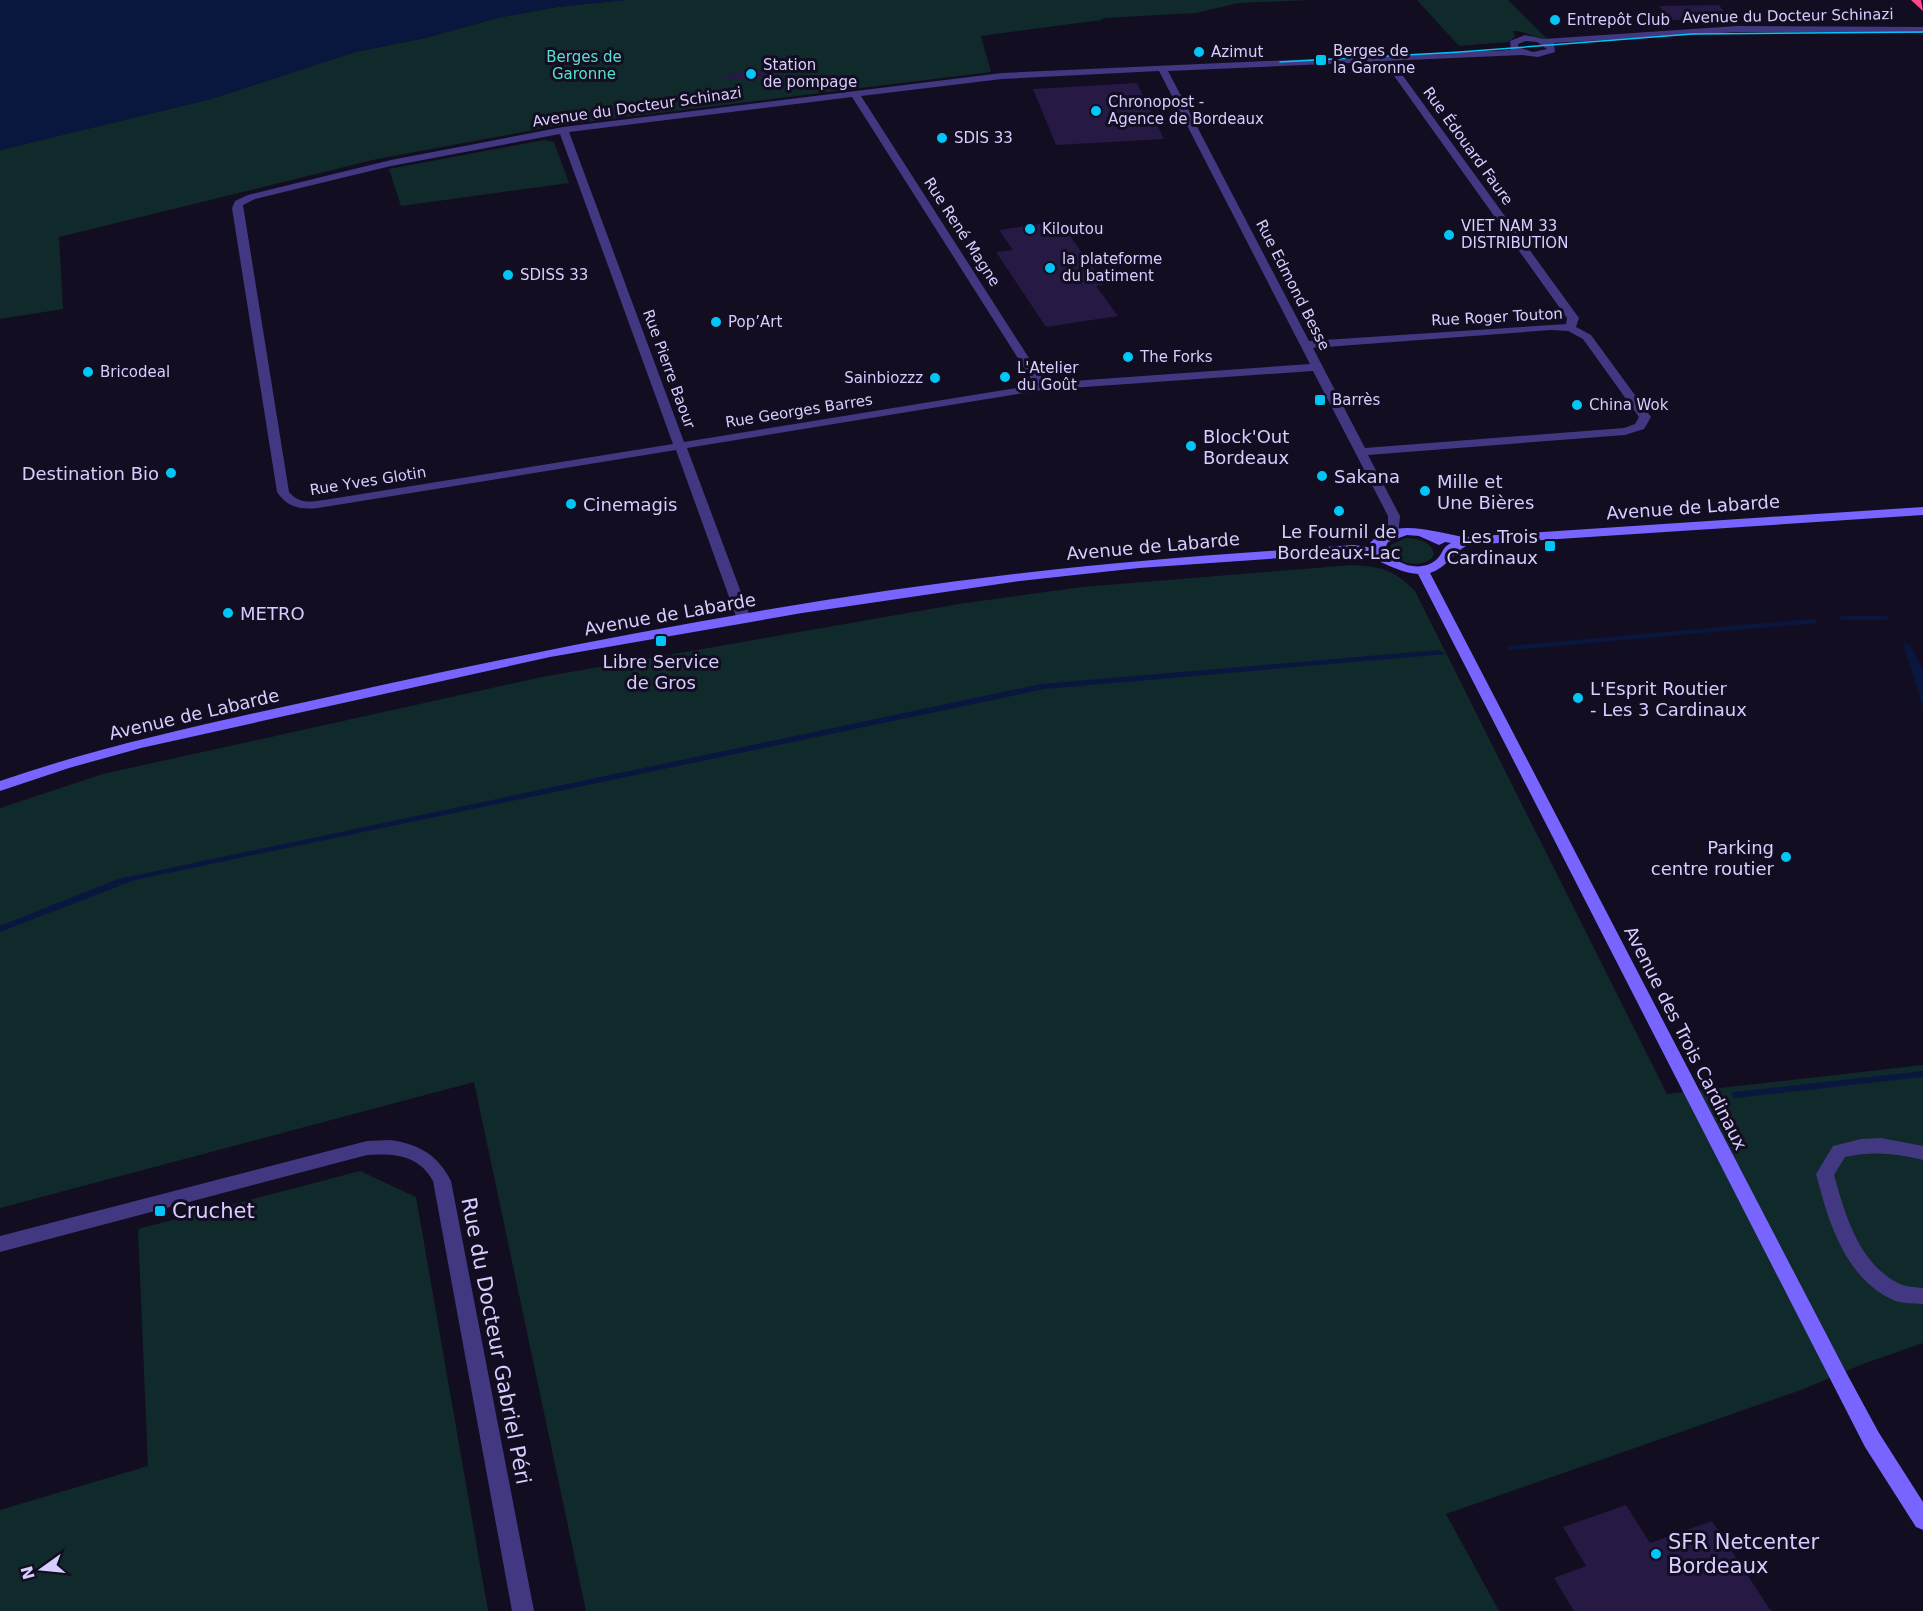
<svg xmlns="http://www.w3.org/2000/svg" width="1923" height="1611" font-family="'DejaVu Sans',sans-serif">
<rect width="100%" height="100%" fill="#130d21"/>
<path fill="#102a2b" d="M625,0H1309L1238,3L1196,13L1104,18L1101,20L981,36L991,72L561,125L377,159L59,237L63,309L0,319V150L211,99L355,52L425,38L497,18L557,7Z
M1417,0H1508L1547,39C1534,39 1526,30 1513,31L1515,37L1508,42L1459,46Z
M544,140L554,142L569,183L401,206L389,169Z
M1405,538C1417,538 1431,541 1434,554L1432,558C1420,568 1397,565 1390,550L1391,545Z
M1352,565C1382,567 1393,569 1415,591L1667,1094L1923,1065V1343L1863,1364L1801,1390L1446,1514L1499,1611H586L474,1082L0,1208V808L103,774L542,677L959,604L1082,587Z
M360,1171L416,1197L488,1611H0V1510L148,1466L138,1229Z"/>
<path fill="#09173f" d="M0,0H625L557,7L497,18L425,38L355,52L211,99L0,150Z
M1903,643L1910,645L1923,670V707Z
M1439,650L1446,654L1045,689L135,880L0,932V926L118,879L1041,684Z"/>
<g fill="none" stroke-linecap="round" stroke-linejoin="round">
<path stroke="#09173f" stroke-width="4" d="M1842,618H1887"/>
<path stroke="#09173f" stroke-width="4.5" d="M1509,648L1814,621"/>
<path stroke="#09173f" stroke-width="6" d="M1735,1095L1923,1074"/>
</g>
<path fill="#261943" d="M1719,5L1731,20H1670L1659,6Z
M752,69L776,74L752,81L719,77Z
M1137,83L1164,139L1056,145L1033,89Z
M1059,221L1105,284L1096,286L1118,316L1046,327L996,252L1013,250L999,230Z
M1626,1505L1650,1543L1712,1521L1771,1611H1574L1554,1578L1586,1566L1563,1527Z"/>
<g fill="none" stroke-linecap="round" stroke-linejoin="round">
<path fill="#423781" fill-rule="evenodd" d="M1737,26L1923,27V33L1737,32L1554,43L1555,52L1538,57L1522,55L1384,61L1398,69L1579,318L1576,327L1591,335L1651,417L1644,429L1625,435L1368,455L1400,516L1398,536H1388V516L1313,371L1042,390L687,448L751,619L744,623L737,619L676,450L318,508C300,510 287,507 277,492L232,208L235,201L248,195L391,160L563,127L1002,73L1511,50L1510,41L1525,35L1544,39ZM1526,41L1537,42L1547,49L1533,52L1518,47V44ZM1373,62L1392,73L1567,318L1566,324L1309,341L1168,71ZM1159,71L1310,364L1045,383L861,96L1002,79ZM852,97L1035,385L684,442L569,132ZM560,134L673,444L324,500C310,502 299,504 289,492L243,205L255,199L391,166ZM1551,330L1568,331L1583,339L1639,417L1635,424L1624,428L1365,448L1313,348Z
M1881,1138L1923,1146V1160C1896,1153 1872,1151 1845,1157L1834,1175C1845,1214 1859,1265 1900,1284C1906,1287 1916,1287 1923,1288V1304C1913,1303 1900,1304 1891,1299C1844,1276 1828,1220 1816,1174L1833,1146L1861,1139Z
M390,1140C419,1144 438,1155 451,1181L534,1611H512L433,1181C419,1155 394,1153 367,1155L0,1252V1236L367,1141Z"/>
<path fill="#7864ff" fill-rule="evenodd" d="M1923,507V515L1468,545C1452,553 1448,567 1430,573L1847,1374L1879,1433L1923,1502V1530L1916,1527L1865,1447L1418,574C1394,572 1377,557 1354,553L1139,568L1020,581L802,613L550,657L141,748L69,768L0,791V781C125,738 254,714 382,685C594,639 808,598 1023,573C1133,560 1243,553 1354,545L1373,548L1370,543C1394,516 1434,533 1465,537ZM1407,535L1419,536L1439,545L1445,542L1451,543C1442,547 1443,554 1436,560C1420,573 1395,565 1385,548L1388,542Z"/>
<path fill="#ff488d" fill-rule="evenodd" d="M1911,0H1921L1923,11Z"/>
<path stroke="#00c6f8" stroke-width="1.5" d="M1280,62L1460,52L1692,34L1923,32"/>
</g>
<g fill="#00c6f8" stroke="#130d21" stroke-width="2">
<circle cx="1555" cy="20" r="6"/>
<circle cx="1199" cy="52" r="6"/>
<rect x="1315" y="54" width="12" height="12" rx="3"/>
<circle cx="751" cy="74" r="6"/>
<circle cx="1096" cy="111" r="6"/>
<circle cx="942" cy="138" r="6"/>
<circle cx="1030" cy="229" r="6"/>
<circle cx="1449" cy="235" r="6"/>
<circle cx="1050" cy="268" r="6"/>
<circle cx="508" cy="275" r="6"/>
<circle cx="716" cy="322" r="6"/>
<circle cx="1128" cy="357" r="6"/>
<circle cx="88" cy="372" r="6"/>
<circle cx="1005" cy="377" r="6"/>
<circle cx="935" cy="378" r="6"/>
<rect x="1314" y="394" width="12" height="12" rx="3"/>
<circle cx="1577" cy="405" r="6"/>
<circle cx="1191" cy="446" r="6"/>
<circle cx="171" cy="473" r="6"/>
<circle cx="1322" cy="476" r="6"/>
<circle cx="1425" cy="491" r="6"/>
<circle cx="571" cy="504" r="6"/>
<circle cx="1339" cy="511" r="6"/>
<rect x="1544" y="540" width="12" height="12" rx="3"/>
<circle cx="228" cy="613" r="6"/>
<rect x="655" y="635" width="12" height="12" rx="3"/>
<circle cx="1578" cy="698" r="6"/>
<circle cx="1786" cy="857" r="6"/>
<rect x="154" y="1205" width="12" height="12" rx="3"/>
<circle cx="1656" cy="1554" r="6"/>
</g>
<g text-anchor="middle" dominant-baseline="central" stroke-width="6" stroke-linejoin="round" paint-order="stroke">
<g font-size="15" fill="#d8cdff" stroke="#130d21">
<text transform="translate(1788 16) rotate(-1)">Avenue du Docteur Schinazi</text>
<text transform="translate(637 107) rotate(-8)">Avenue du Docteur Schinazi</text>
<text transform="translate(1468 146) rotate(54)">Rue Édouard Faure</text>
<text transform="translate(962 232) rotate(57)">Rue René Magne</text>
<text transform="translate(1293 285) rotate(63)">Rue Edmond Besse</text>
<text transform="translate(1497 317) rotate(-3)">Rue Roger Touton</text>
<text transform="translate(669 369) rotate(70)">Rue Pierre Baour</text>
<text transform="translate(799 411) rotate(-9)">Rue Georges Barres</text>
<text transform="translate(368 481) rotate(-9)">Rue Yves Glotin</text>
</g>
<g font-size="15" fill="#d8cdff" stroke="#130d21" text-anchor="start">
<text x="1567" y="20">Entrepôt Club</text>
<text x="1333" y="51">Berges de<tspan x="1333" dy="17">la Garonne</tspan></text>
<text x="1211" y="52">Azimut</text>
<text x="763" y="65">Station<tspan x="763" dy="17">de pompage</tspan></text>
<text x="1108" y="102">Chronopost -<tspan x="1108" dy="17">Agence de Bordeaux</tspan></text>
<text x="954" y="138">SDIS 33</text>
<text x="1461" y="226">VIET NAM 33<tspan x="1461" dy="17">DISTRIBUTION</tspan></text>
<text x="1042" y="229">Kiloutou</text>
<text x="1062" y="259">la plateforme<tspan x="1062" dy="17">du batiment</tspan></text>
<text x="520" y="275">SDISS 33</text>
<text x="728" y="322">Pop’Art</text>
<text x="1140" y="357">The Forks</text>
<text x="1017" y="368">L'Atelier<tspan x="1017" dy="17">du Goût</tspan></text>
<text x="100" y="372">Bricodeal</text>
<text x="923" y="378" text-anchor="end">Sainbiozzz</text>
<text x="1332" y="400">Barrès</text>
<text x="1589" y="405">China Wok</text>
</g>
<g font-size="15" fill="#58e0cc" stroke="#130d21">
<text x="584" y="57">Berges de<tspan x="584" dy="17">Garonne</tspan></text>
</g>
<g font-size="18" fill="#d8cdff" stroke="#130d21" text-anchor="start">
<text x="1203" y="436">Block'Out<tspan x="1203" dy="21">Bordeaux</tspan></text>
<text x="159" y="473" text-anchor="end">Destination Bio</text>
<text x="1334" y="476">Sakana</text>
<text x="1437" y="481">Mille et<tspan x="1437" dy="21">Une Bières</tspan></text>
<text x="583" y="504">Cinemagis</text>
<text x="1339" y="531" text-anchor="middle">Le Fournil de<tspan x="1339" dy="21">Bordeaux-Lac</tspan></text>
<text x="1538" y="536" text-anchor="end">Les Trois<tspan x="1538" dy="21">Cardinaux</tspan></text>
<text x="240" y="613">METRO</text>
<text x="661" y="661" text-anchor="middle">Libre Service<tspan x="661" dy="21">de Gros</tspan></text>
<text x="1590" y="688">L'Esprit Routier<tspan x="1590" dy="21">- Les 3 Cardinaux</tspan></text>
<text x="1774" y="847" text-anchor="end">Parking<tspan x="1774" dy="21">centre routier</tspan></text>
</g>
<g font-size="18" fill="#d8cdff" stroke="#130d21">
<text transform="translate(1693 507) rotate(-4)">Avenue de Labarde</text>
<text transform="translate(1153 546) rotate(-5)">Avenue de Labarde</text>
<text transform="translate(670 614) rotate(-10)">Avenue de Labarde</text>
<text transform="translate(194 714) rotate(-13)">Avenue de Labarde</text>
<text transform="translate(1686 1038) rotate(63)">Avenue des Trois Cardinaux</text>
</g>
<g font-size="21" fill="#d8cdff" stroke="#130d21" text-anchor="start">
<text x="172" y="1211">Cruchet</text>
<text x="1668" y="1542">SFR Netcenter<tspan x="1668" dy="24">Bordeaux</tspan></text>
</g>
<g font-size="21" fill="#d8cdff" stroke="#130d21">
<text transform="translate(496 1341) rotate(79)">Rue du Docteur Gabriel Péri</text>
</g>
</g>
<g transform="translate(42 1569) rotate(255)" stroke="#130d21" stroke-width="4.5" paint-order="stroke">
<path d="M0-4.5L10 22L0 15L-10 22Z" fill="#d8cdff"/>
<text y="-9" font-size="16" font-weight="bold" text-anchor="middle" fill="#d8cdff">N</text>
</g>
</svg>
